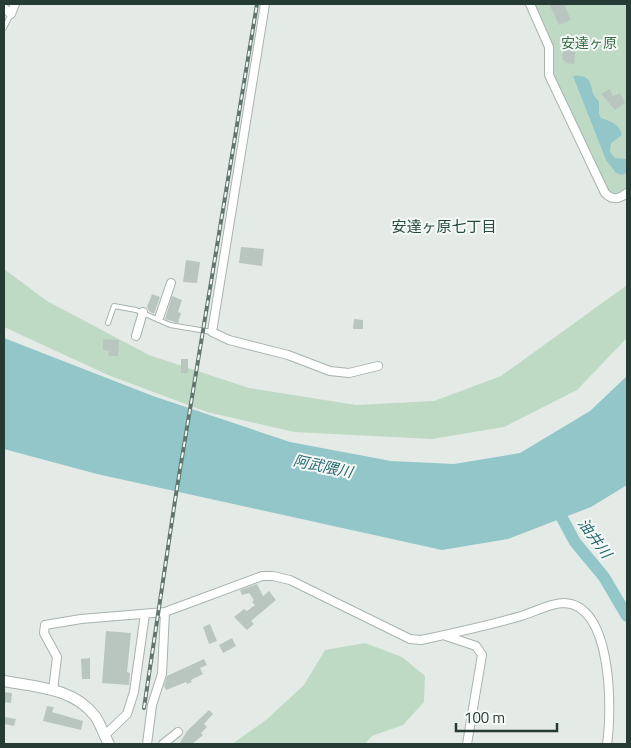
<svg xmlns="http://www.w3.org/2000/svg" width="631" height="748" font-family="'Titillium Web','Noto Sans JP',sans-serif">
<rect width="100%" height="100%" fill="#e4ebe7"/>
<path fill="#bfdac4" d="M534,4H627V191L615,196L609,193L552,76L550,43Z
M4,269L47,301L149,355L249,388L356,405L434,401L501,376L627,285V338L577,390L504,427L432,439L294,432L207,412L108,375L4,327Z
M365,643L402,657L425,676L424,702L403,725L372,736L365,744H232L266,720L304,685L325,650Z"/>
<path fill="#93c6c9" d="M573,76C598,74 586,91 599,101V114L601,118C610,121 620,124 622,135L611,143L610,152L615,158L627,159V172L622,175L616,173L606,160Z
M4,338L153,396L290,442L391,461L454,464L520,453L590,411L627,376V485L591,507L508,539L442,550L97,474L4,449Z"/>
<g fill="none" stroke-linecap="round" stroke-linejoin="round">
<path stroke="#93c6c9" stroke-width="12" d="M554,503L575,542L604,577L627,616"/>
</g>
<path fill="#b9c6c0" d="M549,4H564L571,20L559,25Z
M564,43L576,44L574,64L565,63V61L562,60Z
M610,89L613,96L620,93L625,103L615,110L601,94Z
M241,247L264,249L262,266L239,263Z
M186,260L200,262L197,283L183,282Z
M152,294L160,297L154,314L149,311L147,307Z
M172,296L182,300L178,312L181,313L178,323L165,319Z
M354,319L363,320V329H353Z
M103,339L119,340L118,356H108L109,351L103,350Z
M181,359H188V373H181Z
M257,584L263,596L269,591L276,600L251,621L254,624L247,630L234,617L244,609L247,611L255,605L252,602L254,600L249,593L242,595L240,590Z
M210,624L217,641L209,644L203,627Z
M106,631L131,633L127,672L130,673L129,685L102,683Z
M232,638L236,646L223,653L219,645Z
M90,658V679H82L81,659Z
M204,659L207,665L200,668L203,674L191,680L192,682L187,684L186,682L166,690L164,686L167,676Z
M4,692L12,693L11,703L4,702Z
M47,706L54,707L52,712L83,721L81,730L43,721Z
M209,710L213,714L204,724L207,727L201,733L203,735L192,744H179L187,731Z
M5,717L16,719L14,726L4,724Z"/>
<g fill="none" stroke-linecap="round" stroke-linejoin="round">
<defs>
<path id="service" d="M4,28L11,14
M108,323L114,306L136,310L170,325L212,332"/>
<path id="minor" d="M265,4L212,332L229,340L288,355L330,371L349,373L378,366
M530,4L549,47V75L605,193C613,201 619,199 627,193
M4,8L11,14L15,4
M159,318L171,283
M136,336L143,312
M446,636L476,646L482,655L467,744
M53,690L57,657L44,633L45,625L81,619L165,612L262,576H273L290,580L410,639L421,640C454,633 487,626 521,616C534,612 551,603 564,603C613,605 612,711 607,744
M104,736L127,714L134,692L145,614
M147,744L152,705L162,674L165,612
M163,744L178,732"/>
<path id="tertiary" d="M4,681C36,687 74,688 95,716C101,725 104,735 109,744"/>
</defs>
<use href="#service" stroke="#a7b3ad" stroke-width="6"/>
<use href="#minor" stroke="#a7b3ad" stroke-width="10"/>
<use href="#tertiary" stroke="#a7b3ad" stroke-width="12"/>
<use href="#service" stroke="#fff" stroke-width="4"/>
<use href="#minor" stroke="#fff" stroke-width="8"/>
<use href="#tertiary" stroke="#fff" stroke-width="10"/>
<defs>
<path id="rail" d="M144,708L176,494L257,4"/>
</defs>
<use href="#rail" stroke="#60766e" stroke-width="4"/>
<use href="#rail" stroke="#f4f8f6" stroke-width="2" stroke-dasharray="5.5" stroke-linecap="butt"/>
</g>
<g text-anchor="middle" dominant-baseline="central" stroke-width="4" stroke-linejoin="round" paint-order="stroke">
<g font-size="14" fill="#356d45" stroke="#f4f8f6">
<text x="589" y="42">安達ヶ原</text>
</g>
<g font-size="15" fill="#244a3d" stroke="#f4f8f6">
<text x="444" y="226">安達ヶ原七丁目</text>
</g>
<g font-size="15" font-style="italic" fill="#276a6f" stroke="#f4f8f6">
<text transform="translate(323 466) rotate(12)">阿武隈川</text>
<text transform="translate(595 538) rotate(54)">油井川</text>
</g>
</g>
<rect width="631" height="748" fill="none" stroke="#253b33" stroke-width="10"/>
<path d="M456 723v8h101v-8" fill="none" stroke="#253b33" stroke-width="2.5"/>
<text x="464" y="723" font-size="15" fill="#253b33" stroke="#f4f8f6" stroke-width="4" paint-order="stroke">100 m</text>
</svg>
